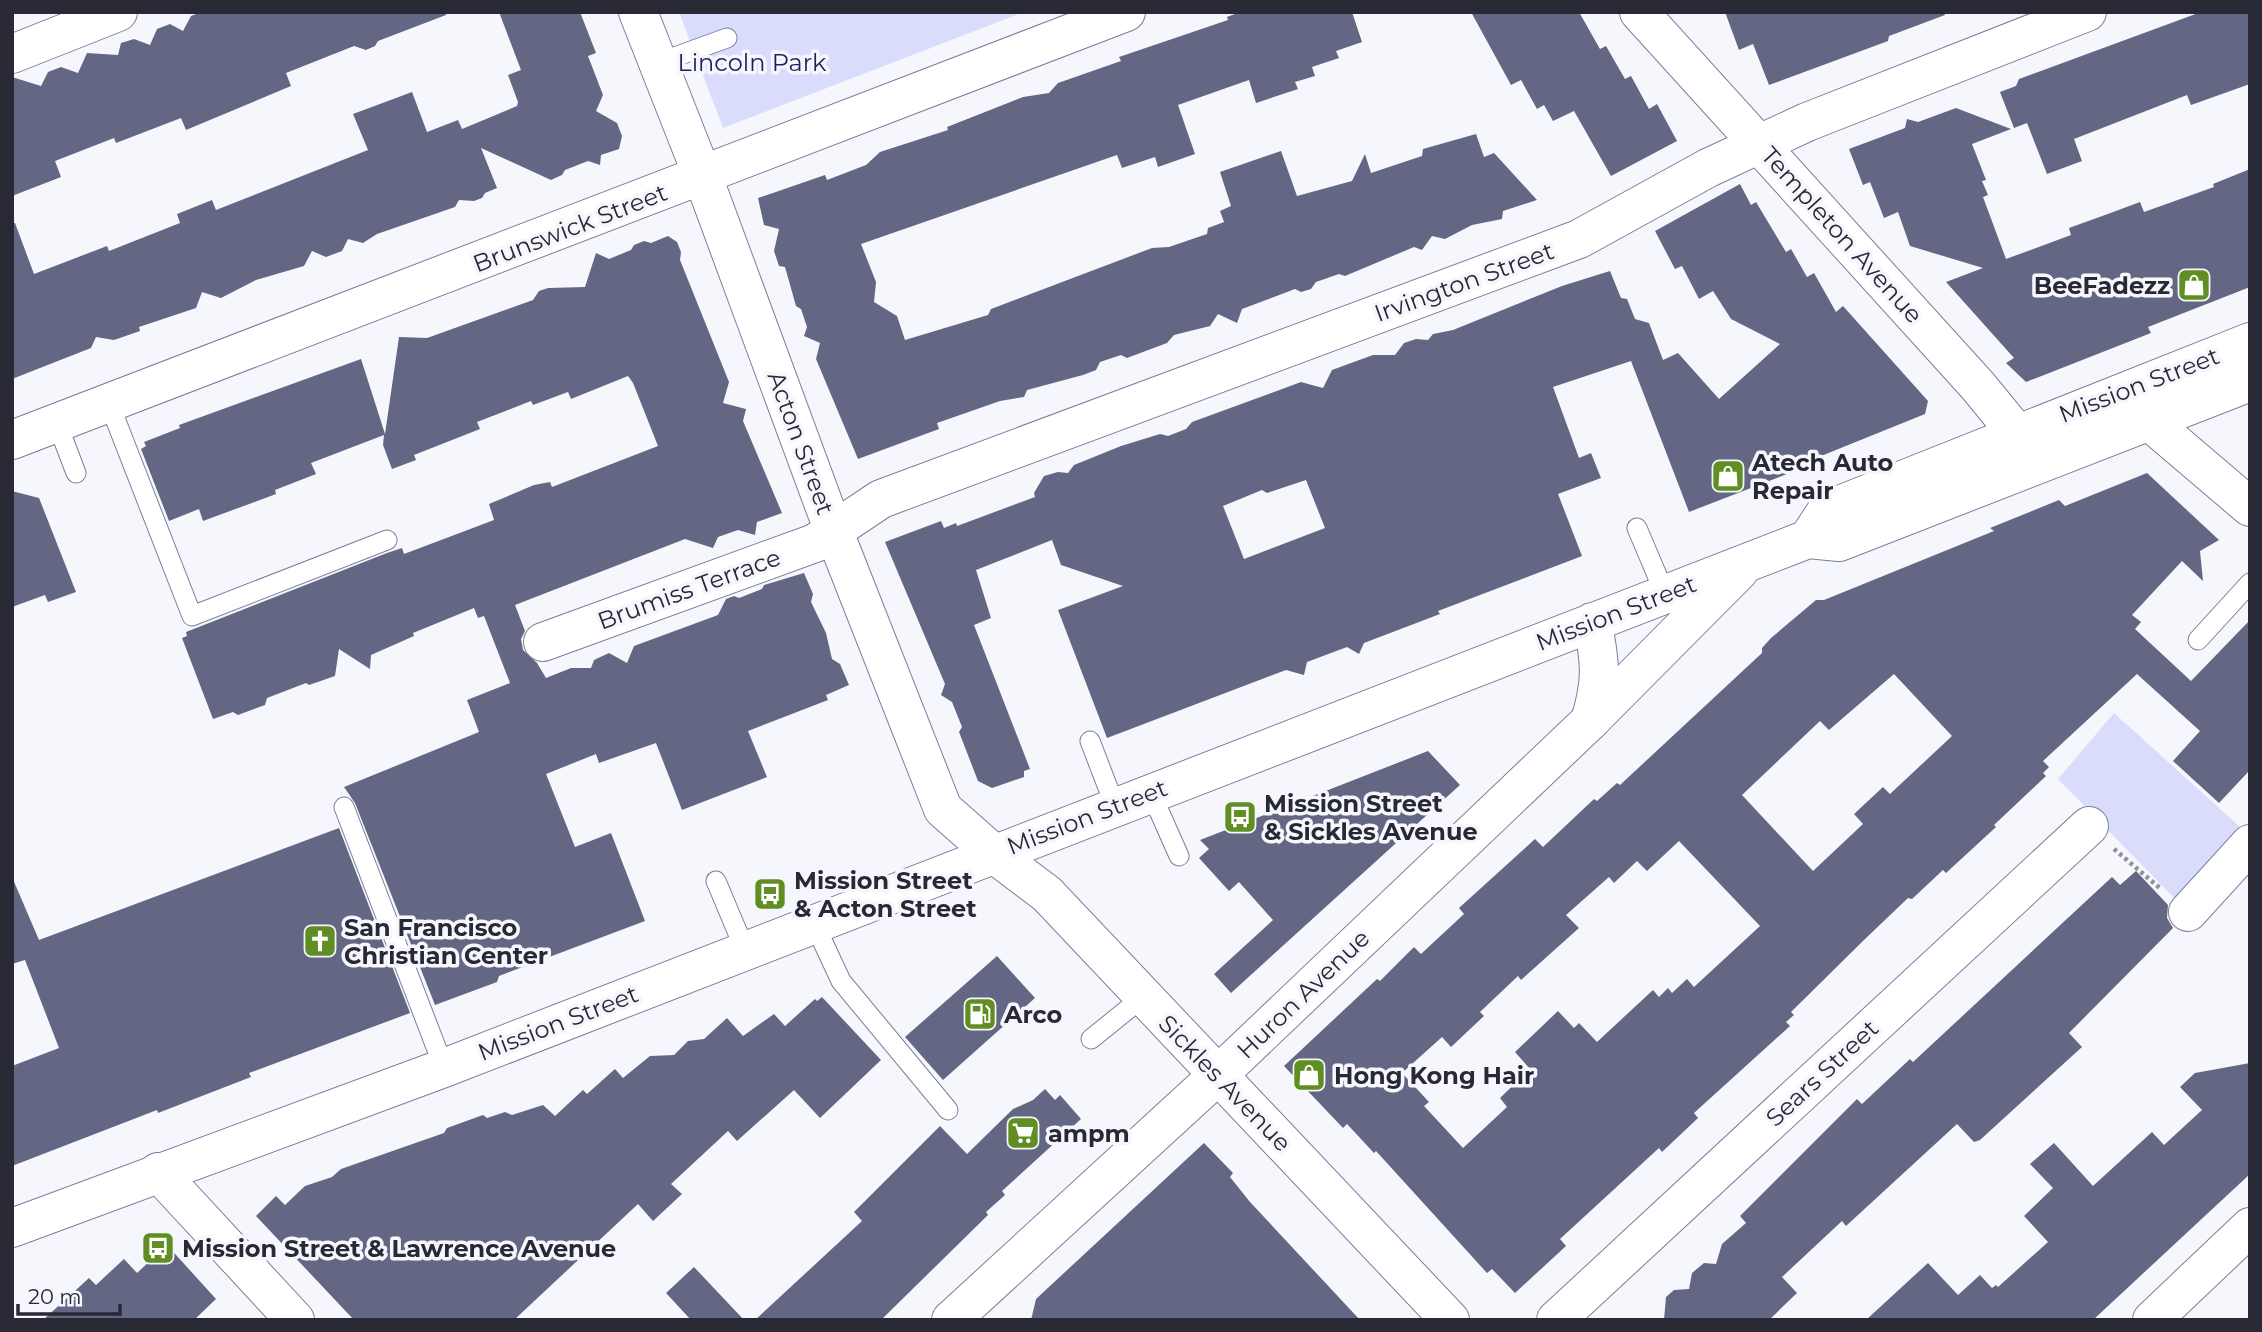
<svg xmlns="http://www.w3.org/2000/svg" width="2262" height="1332" font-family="Montserrat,sans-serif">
<rect width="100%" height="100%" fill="#f6f6fd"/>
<path fill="#d9ddfb" d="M679,12H1024L723,128Z
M2114,713L2250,836L2188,912L2058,779Z"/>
<path fill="#646784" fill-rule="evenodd" d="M201,12H446V15L378,41L375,46L366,50L354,46L286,73L291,86L186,130L181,118L116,143L114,138L55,161L61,177L12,196V77L41,86L48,72L61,67L78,73L87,53L118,55L121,43L134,39L150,45L157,29L170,24L183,31L191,16Z
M499,12H580L596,53L588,56L603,95L596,111L617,123L622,136L619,149L601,155L600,165L588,161L565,170L562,175L551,180L481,148L497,188L485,193L482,198L474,201L459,200L455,207L377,234L363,243L348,239L342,251L326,257L312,251L304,266L256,280L221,298L202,292L196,308L139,327L140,331L114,340L96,337L91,348L12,379V223H15L34,274L107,246L109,251L180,223L177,214L212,200L216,210L368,150L353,114L412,92L427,132L458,120L462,129L517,106L518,102L508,75L521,70Z
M1240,12H1352L1362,42L1336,51L1339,58L1312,67L1315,76L1295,82L1298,89L1256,103L1249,80L1178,105L1195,154L1158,167L1155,157L1122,168L1117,155L861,244L876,282L874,302L897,316L905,340L988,315L991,309L1152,248L1169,247L1207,234L1208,228L1224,222L1220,211L1231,206L1220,172L1281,151L1297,196L1352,181L1365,154L1371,173L1422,156L1423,149L1476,134L1484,157L1494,153L1537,200L1503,211L1502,219L1472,225L1445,239L1432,236L1422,250L1414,247L1345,276L1339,274L1316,282L1311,289L1301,292L1295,289L1242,309L1237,323L1218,314L1210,326L1174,335L1167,343L1127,358L1121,355L1100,362L1096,370L1083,375L1027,390L1024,397L1000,401L937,423L939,429L858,459L816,359L820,343L804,336L807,327L801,309L796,306L785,267L779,266L774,251L779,229L764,225L758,198L825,175L827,180L866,165L880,152L948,130L947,127L1023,97L1049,93L1058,83L1121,61L1119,57L1228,20L1227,17Z
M1471,12H1579L1600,49L1606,46L1625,79L1631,76L1649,109L1657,104L1677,141L1611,176L1574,111L1553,121L1544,105L1537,109L1521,80L1511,85Z
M1725,12H1944L1945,15L1889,36L1888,41L1769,85L1753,44L1739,50Z
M2201,12H2250V84L2191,105L2187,95L2074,139L2082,161L2047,174L2027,123L2014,128L2000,92L2016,86L2019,79Z
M1956,108L2011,129L1972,144L1986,180L1982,181L1988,195L1983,197L2006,259L2071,235L2069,228L2105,215L2140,202L2144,212L2214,187L2213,184L2250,169V287L2148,327L2151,333L2026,382L2006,363L2014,358L1946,282L1983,268L1910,246L1898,212L1884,218L1870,182L1863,185L1849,149L1905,128L1907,119L1918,122Z
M1740,184L1751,205L1756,202L1786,252L1791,249L1807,277L1814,273L1836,312L1843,306L1928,401L1925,414L1784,471L1787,474L1689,512L1631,361L1553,387L1579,458L1591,453L1601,478L1558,494L1582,556L1438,611L1440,614L1364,643L1359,654L1347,647L1307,662L1304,675L1286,670L1107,738L1058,610L1123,586L1061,565L1052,540L976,570L991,618L974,625L1030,769L1024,771V777L992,788L978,781L959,732L962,727L952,702L941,695L945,684L885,542L941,521L944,528L956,523L957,526L1035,497L1034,493L1044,476L1058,472L1068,473L1074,465L1121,446L1160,434L1168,436L1186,429L1192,422L1301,382L1323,388L1332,370L1373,355H1395L1404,343L1416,339L1428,340L1433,334L1453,330L1562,286L1610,271L1621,298L1627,299L1635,319L1649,323L1663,360L1678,353L1719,399L1780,344L1731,319L1713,291L1699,299L1682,266L1675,269L1655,231ZM1306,480L1325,528L1244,559L1223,506L1262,490L1267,493Z
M668,236L677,242L681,252L680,260L729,382L723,403L746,409L743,421L782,513L757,522L755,535L738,530L718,537L713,548L685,539L515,605L525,631L521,639L523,650L537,663L546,678L571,668H591L594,660L609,653L627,663L634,646L718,615L726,599L734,596L739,598L762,589L764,585L804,573L813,594L811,602L826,633L832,659L840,664L849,685L826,695L828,700L748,731L767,777L682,810L656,743L599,763L596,754L546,774L575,847L611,833L645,921L499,976L497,982L435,1005L355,803L344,787L479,732L467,700L510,683L484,616L478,618L474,608L413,633L414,636L371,655L370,669L339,649L335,676L309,685L306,683L267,698L265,705L238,715L233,712L213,719L182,638L187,636L186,632L387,553L402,548L404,554L494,520L489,504L534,485L550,482L552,487L658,446L633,383L628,376L571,399L568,392L533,405L531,401L477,422L480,429L414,455L416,460L392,469L383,445L384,435L311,463L316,474L275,490L276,494L203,521L199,509L169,521L141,449L146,446L144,442L180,428L179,425L361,359L385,434L399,337L427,338L533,300L539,291L548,288L585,287L596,253L609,259L631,250L634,245L644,241L651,243Z
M2147,473L2219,540L2200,551L2203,581L2182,561L2132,615L2141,622L2135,629L2191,681L2250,620V770L2219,803L2173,761L2200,731L2137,674L2043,761L2049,767L2043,773L2046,776L1994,825L1996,827L1946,873L1943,870L1912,899L1908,898L1865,939L1791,1012L1794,1015L1786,1022L1790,1026L1694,1113L1698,1118L1662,1152L1659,1148L1560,1239L1566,1246L1515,1293L1492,1269L1487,1273L1376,1151L1374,1153L1347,1124L1343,1128L1284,1066L1377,979L1380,981L1414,947L1421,954L1464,914L1459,908L1535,839L1543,847L1594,799L1597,801L1617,783L1620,785L1762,653V648L1771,638L1816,600H1824L1994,531L1990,528L2059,500L2065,506ZM1894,674L1952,736L1890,794L1883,787L1854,814L1863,824L1813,871L1742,795L1820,721L1829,730ZM1679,841L1760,926L1694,987L1687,979L1672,993L1668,988L1659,997L1653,990L1597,1042L1579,1023L1574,1028L1558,1011L1515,1052L1530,1069L1500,1098L1507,1107L1463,1148L1424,1106L1429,1102L1402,1073L1442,1037L1451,1047L1484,1016L1480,1012L1518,976L1521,980L1579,928L1566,915L1609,877L1614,883L1637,861L1647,871Z
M12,491L39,498L76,592L48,602L45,595L12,607Z
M1428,751L1460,785L1231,993L1214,974L1273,920L1239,882L1229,891L1199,858L1209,849L1200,840Z
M339,828L410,1013L249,1073L251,1077L158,1113L157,1110L12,1166V1066L59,1048L25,960L12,964V877L39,940Z
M2136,871L2168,905L2167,918L2173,928L2069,1033L2082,1047L1980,1140L1974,1142L1957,1124L1846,1226L1842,1221L1782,1277L1797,1293L1769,1320H1664L1666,1297L1674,1290L1689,1289L1692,1273L1704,1263L1716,1264L1722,1244L1746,1223L1740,1216L1857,1099L1862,1104L1910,1059L1913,1062L2112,877L2120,885Z
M997,956L1035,998L943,1080L905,1037Z
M822,997L881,1060L820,1118L794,1090L737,1141L728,1131L671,1184L682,1194L653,1221L638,1204L514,1320H354L256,1216L276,1196L285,1205L305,1186L332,1177L341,1169L444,1133L447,1128L483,1115L487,1118L505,1112L512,1115L543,1105L555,1116L583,1090L587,1094L615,1069L623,1078L650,1056L674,1055L688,1041L704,1039L727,1018L743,1036L774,1014L785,1026L815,999L817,1001Z
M2250,1063V1174L2093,1320H1866L1928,1263L1958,1295L1980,1275L1992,1288L1996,1285L1998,1287L2048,1242L2024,1216L2053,1188L2030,1164L2054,1143L2093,1186L2152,1132L2164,1145L2202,1110L2180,1087L2195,1073Z
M1045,1089L1055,1100L1060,1095L1081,1119L1002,1191L1005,1195L986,1212L988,1215L881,1320H755L862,1221L854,1212L940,1126L967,1154L1013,1109L1033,1100Z
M1204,1143L1233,1173L1230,1177L1250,1202L1360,1320H1031L1036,1299Z
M167,1245L216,1299L194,1320H43L89,1278L96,1285L124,1259L137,1273Z
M694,1267L744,1320H691L666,1293Z"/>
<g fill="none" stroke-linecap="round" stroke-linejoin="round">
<defs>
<path id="service" d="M658,63L727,38
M109,403L192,616L387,540
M57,423L76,473
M1637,528L1665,594
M2198,640L2250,583
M1090,741L1115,806
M1151,793L1179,856
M344,807L444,1068
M716,881L745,950
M814,923L841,981L948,1110
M1091,1039L1143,997"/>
<path id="minor" d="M638,12L703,177L834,532L943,809L994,854
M1639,12L1978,386L2037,458
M12,54L118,12
M2149,421L2250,507
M12,440L1126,12
M543,642L815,543L881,499L1579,239L1708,168L1807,122L2087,12
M2188,912L2250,844
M158,1172L295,1320
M951,1320L1218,1075L1590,721
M1556,1320L2089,826
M2152,1320L2250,1227"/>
<path id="tertiary" d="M994,854L1047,894L1450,1320"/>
<path id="secondary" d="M1808,539L1827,510L2250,342
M1590,721L1739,571
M1590,721C1602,682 1601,662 1592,622
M12,1228L444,1068L1808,539L1839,542L2250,382"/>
</defs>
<use href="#service" stroke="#7b7e9c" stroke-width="21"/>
<use href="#minor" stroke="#7b7e9c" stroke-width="40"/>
<use href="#tertiary" stroke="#7b7e9c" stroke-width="40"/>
<use href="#secondary" stroke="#7b7e9c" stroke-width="40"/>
<path stroke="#91919b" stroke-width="4.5" stroke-dasharray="3.5 3.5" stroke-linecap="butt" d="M2114,849L2161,889"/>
<use href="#service" stroke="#fff" stroke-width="19"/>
<use href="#minor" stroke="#fff" stroke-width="38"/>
<use href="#tertiary" stroke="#fff" stroke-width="38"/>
<use href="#secondary" stroke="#fff" stroke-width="38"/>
</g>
<defs>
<symbol id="shop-square" viewBox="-11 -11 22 22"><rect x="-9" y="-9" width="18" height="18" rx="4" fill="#608e22" stroke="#f6f6fd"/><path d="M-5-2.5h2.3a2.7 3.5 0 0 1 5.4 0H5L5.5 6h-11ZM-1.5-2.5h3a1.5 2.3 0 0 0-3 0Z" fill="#fff"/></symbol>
<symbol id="bus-square" viewBox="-11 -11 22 22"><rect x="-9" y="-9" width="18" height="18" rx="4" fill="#608e22" stroke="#f6f6fd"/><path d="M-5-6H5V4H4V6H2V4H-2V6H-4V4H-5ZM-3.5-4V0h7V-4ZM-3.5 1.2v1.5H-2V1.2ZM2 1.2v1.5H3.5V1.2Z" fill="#fff"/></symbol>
<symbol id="church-square" viewBox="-11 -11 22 22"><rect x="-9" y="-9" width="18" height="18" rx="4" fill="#608e22" stroke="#f6f6fd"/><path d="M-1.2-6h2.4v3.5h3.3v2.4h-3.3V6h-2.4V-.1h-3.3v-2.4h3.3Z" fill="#fff"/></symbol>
<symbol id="fuel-square" viewBox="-11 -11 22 22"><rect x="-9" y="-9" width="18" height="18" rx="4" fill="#608e22" stroke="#f6f6fd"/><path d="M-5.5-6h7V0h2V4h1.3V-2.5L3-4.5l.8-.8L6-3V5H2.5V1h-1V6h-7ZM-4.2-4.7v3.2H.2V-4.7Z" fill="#fff"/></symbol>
<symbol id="supermarket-square" viewBox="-11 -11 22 22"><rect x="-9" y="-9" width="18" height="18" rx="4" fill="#608e22" stroke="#f6f6fd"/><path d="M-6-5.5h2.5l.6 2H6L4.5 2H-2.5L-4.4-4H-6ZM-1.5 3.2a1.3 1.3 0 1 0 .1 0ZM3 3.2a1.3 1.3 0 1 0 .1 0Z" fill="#fff"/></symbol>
</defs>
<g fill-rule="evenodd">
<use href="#shop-square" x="2175" y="266" width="38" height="38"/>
<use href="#shop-square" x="1709" y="457" width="38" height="38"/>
<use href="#bus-square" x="1221" y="798" width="38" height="38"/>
<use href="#bus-square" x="751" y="875" width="38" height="38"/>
<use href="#church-square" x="301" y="922" width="38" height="38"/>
<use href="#fuel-square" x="961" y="995" width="38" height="38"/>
<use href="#shop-square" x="1290" y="1056" width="38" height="38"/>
<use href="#supermarket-square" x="1004" y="1114" width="38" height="38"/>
<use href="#bus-square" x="139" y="1229" width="38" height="38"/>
</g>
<g text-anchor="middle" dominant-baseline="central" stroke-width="7" stroke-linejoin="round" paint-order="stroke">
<g font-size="24" fill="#231e5d" stroke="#f6f6fd">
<text x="752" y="62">Lincoln Park</text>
</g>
<g font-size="24" fill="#282935" stroke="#f6f6fd">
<text transform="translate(570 228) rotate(-21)">Brunswick Street</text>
<text transform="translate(1842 235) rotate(48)">Templeton Avenue</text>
<text transform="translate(1464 282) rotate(-20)">Irvington Street</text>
<text transform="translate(2139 385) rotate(-21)">Mission Street</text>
<text transform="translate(801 443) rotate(70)">Acton Street</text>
<text transform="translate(689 589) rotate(-20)">Brumiss Terrace</text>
<text transform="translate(1616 613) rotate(-21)">Mission Street</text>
<text transform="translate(1087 817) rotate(-21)">Mission Street</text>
<text transform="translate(1303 994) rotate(-44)">Huron Avenue</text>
<text transform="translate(558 1023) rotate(-21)">Mission Street</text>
<text transform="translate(1822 1073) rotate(-43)">Sears Street</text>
<text transform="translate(1225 1083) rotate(46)">Sickles Avenue</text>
</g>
<g font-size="24" font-weight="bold" fill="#282935" stroke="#f6f6fd" text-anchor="start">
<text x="2170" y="285" text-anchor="end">BeeFadezz</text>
<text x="1752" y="462">Atech Auto<tspan x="1752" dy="28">Repair</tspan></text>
<text x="1264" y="803">Mission Street<tspan x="1264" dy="28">&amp; Sickles Avenue</tspan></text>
<text x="794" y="880">Mission Street<tspan x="794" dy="28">&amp; Acton Street</tspan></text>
<text x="344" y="927">San Francisco<tspan x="344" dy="28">Christian Center</tspan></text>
<text x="1004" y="1014">Arco</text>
<text x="1334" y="1075">Hong Kong Hair</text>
<text x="1048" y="1133">ampm</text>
<text x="182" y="1248">Mission Street &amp; Lawrence Avenue</text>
</g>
</g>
<rect width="2262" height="1332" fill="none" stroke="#282935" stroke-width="28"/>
<path d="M18 1304v10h102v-10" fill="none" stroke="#282935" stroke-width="3.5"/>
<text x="28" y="1304" font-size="21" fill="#282935" stroke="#f6f6fd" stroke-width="5" paint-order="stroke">20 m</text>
</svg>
